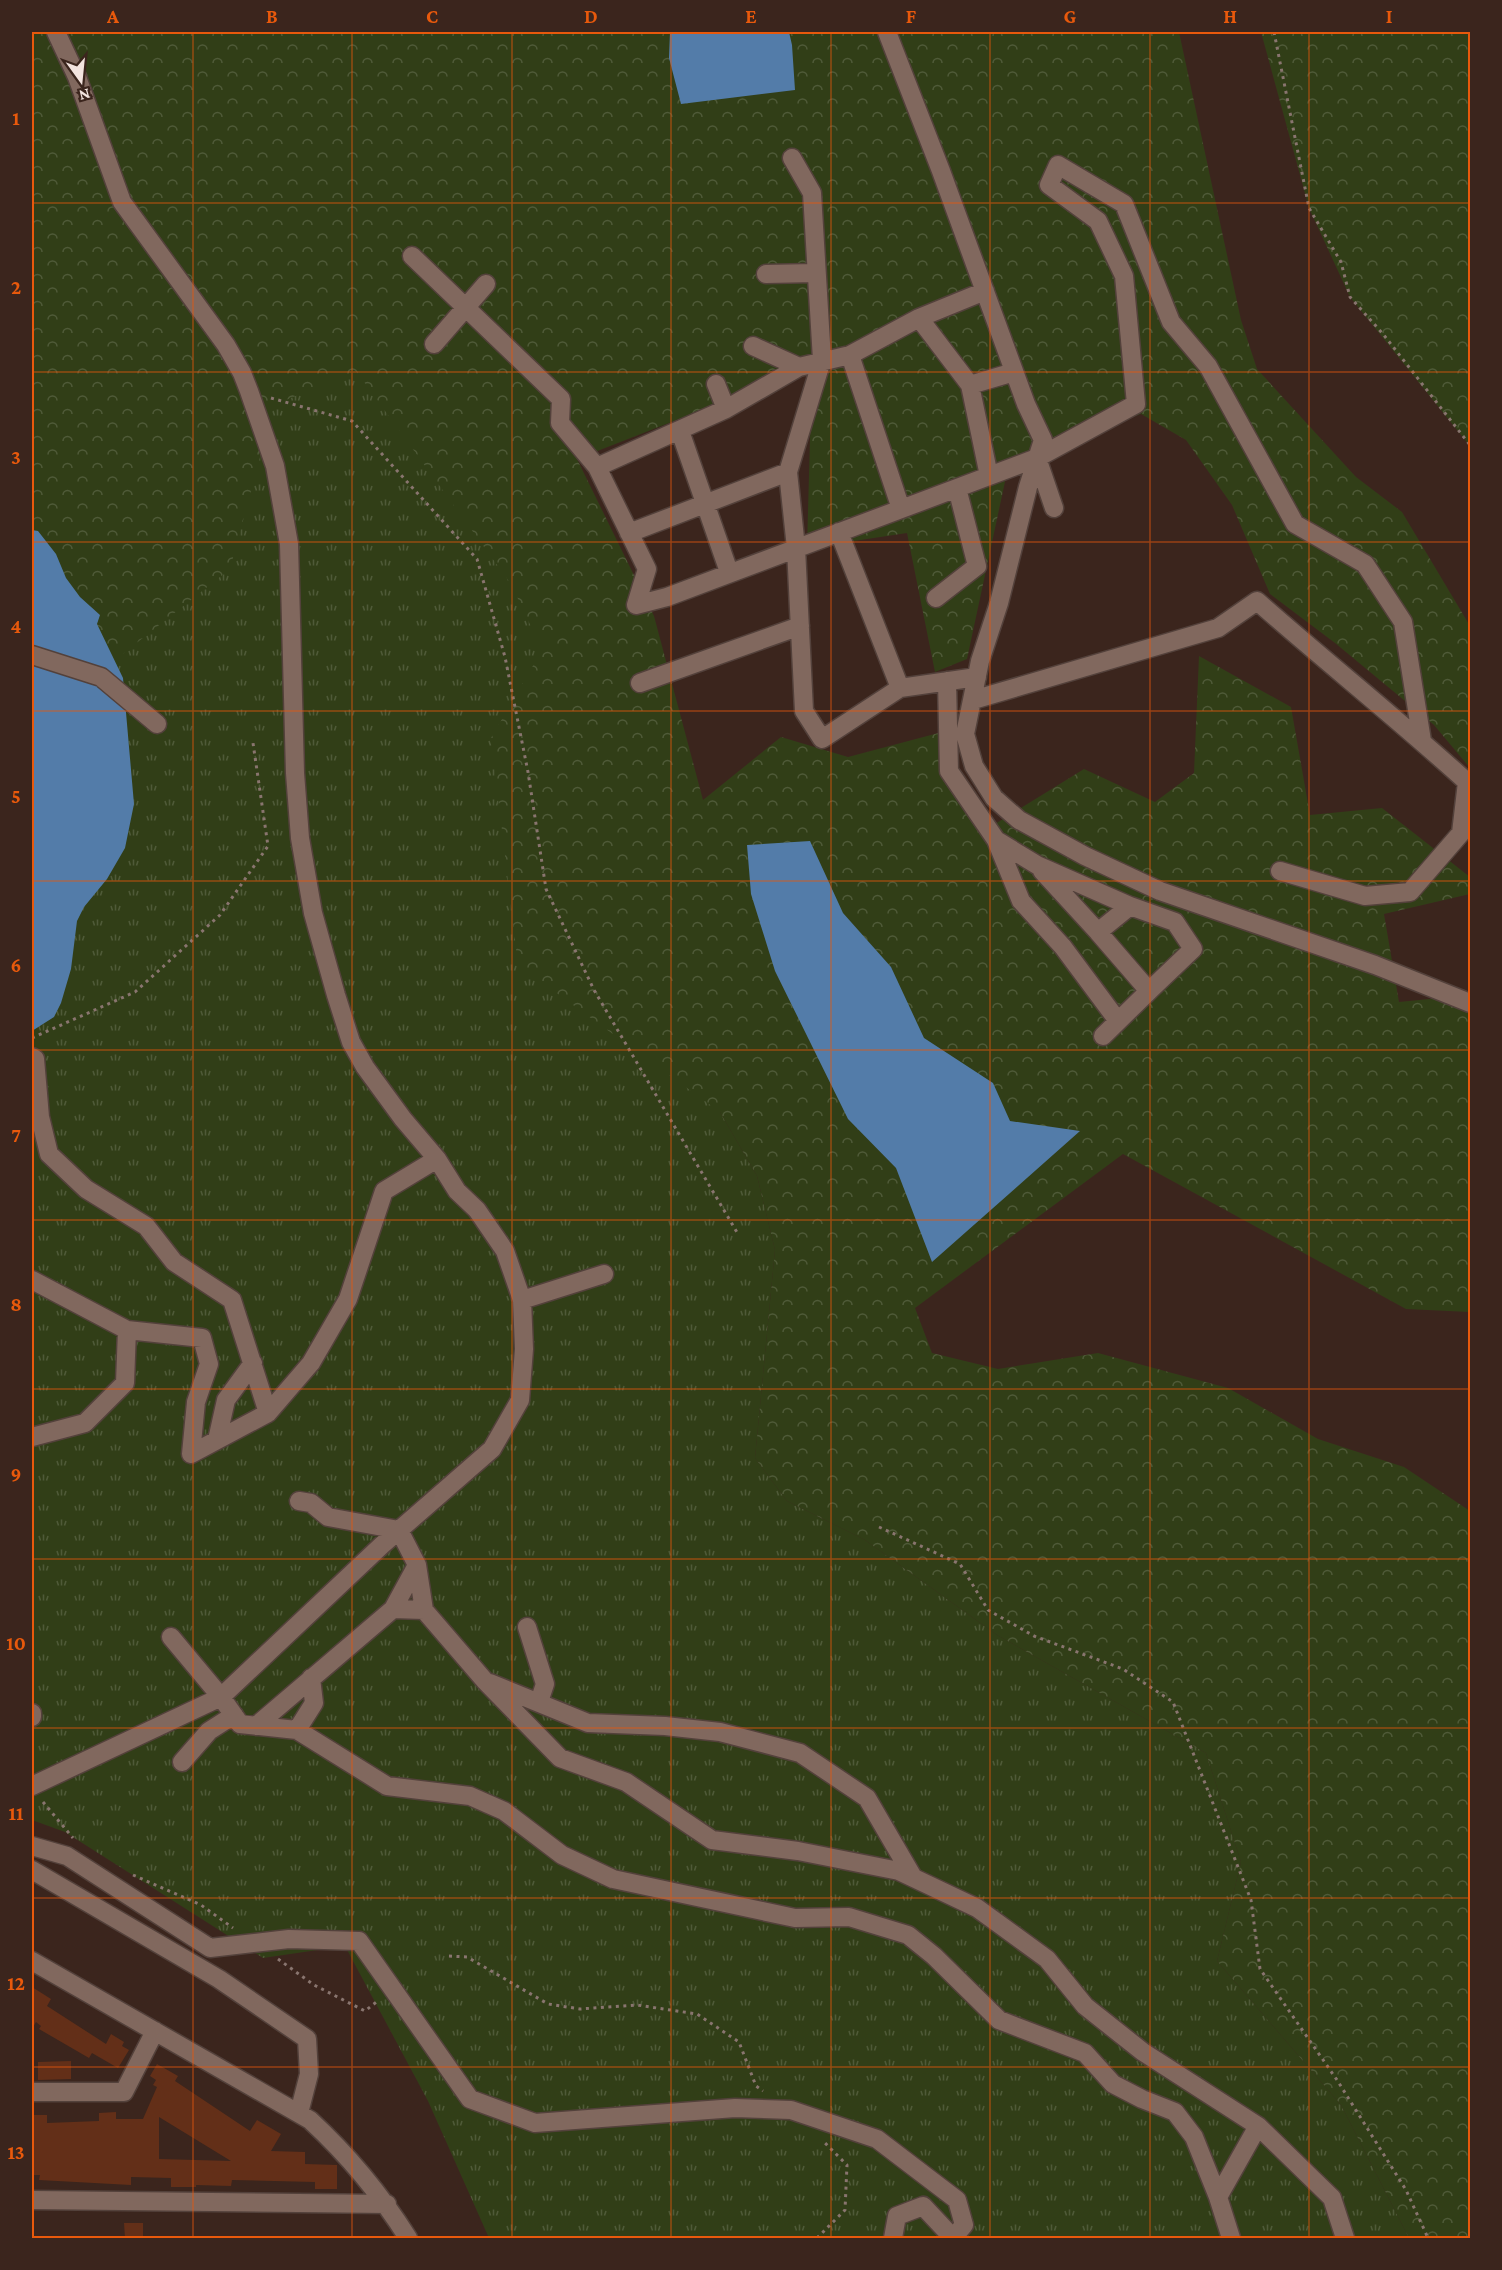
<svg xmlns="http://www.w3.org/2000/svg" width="1502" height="2270" font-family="'Crimson Pro',serif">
<defs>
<pattern id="grass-tufts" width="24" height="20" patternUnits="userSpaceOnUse" patternTransform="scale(1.5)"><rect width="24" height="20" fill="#313e17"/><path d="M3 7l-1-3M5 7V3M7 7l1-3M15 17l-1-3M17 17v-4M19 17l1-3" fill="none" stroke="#4f5a38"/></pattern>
<pattern id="forest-crowns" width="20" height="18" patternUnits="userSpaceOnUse" patternTransform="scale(1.5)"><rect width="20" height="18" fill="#313e17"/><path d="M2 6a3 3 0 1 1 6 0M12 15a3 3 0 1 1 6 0" fill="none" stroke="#4f5a38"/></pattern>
</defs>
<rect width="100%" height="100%" fill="#3b251d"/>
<path fill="url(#grass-tufts)" d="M32,146L335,261L703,801L720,1112L757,1176L775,1250L755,1458L787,1501L865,1540L997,1635L1206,1753L1241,1862L1217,1961L1341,2105L1409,2238H489L428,2101L345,1946L263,1958L65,1832L32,1820Z"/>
<path fill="url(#forest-crowns)" d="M32,32H1179L1241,320L1257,369L1356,477L1402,512L1470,626V768L1434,725L1335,643L1270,594L1232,505L1186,440L1141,414L1009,463L967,659L935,672L907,533L807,548L812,367L577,459L654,616L703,800L781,737L848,757L946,731L982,832L1084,769L1155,802L1194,773L1199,656L1291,707L1310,815L1382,808L1470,877V894L1384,914L1399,1002L1470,995V1312L1406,1309L1123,1154L915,1308L932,1353L998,1369L1098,1353L1228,1388L1318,1439L1404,1467L1470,1511V2238H1409L1341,2105L1217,1961L1241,1862L1206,1753L997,1635L865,1540L787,1501L755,1458L775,1250L757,1176L720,1112L518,965L491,738L542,650L511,584L356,371L274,405L230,569L115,660L32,543Z
M1261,32H1470V446L1350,297L1309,208Z"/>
<path fill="#537ca9" d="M670,32H789L792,45L795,90L681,104L669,58Z
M32,530L38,531L56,554L66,578L80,597L100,615L97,624L123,678L134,804L125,848L107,879L84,907L77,921L71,969L61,1003L54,1017L32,1031Z
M810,841L843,913L891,967L924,1038L993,1083L1010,1121L1080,1131L932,1262L896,1168L848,1119L775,971L751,894L747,845Z"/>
<path fill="#632f18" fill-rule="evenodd" d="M32,1987L51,1999L47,2006L106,2044L111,2034L124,2042L122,2046L129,2050L118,2068L92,2053L89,2058L39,2029L41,2026L36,2022L32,2029Z
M71,2061V2079L38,2080V2062Z
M157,2064L178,2076L175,2081L250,2131L257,2120L281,2134L271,2151L305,2152V2164L337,2165V2189H315V2182L232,2180L231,2186L196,2185V2187H171V2178L131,2177V2185L39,2180L40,2175H32V2115H47V2123L99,2121V2113L116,2112V2119H143L157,2087L153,2085L156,2080L150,2076ZM159,2117L231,2161L159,2159Z
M124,2223H143V2238H125Z"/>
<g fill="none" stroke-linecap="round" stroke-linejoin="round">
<defs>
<path id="minor" d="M887,32L941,171L1026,404L1043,440L1028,487L999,603L980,661L965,734L974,766L994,798L1019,820L1085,856L1160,891L1375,965L1470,1003
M792,158L812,193L822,360L788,472L796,548L804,711L822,739L900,688L977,677
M412,256L561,399L560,423L597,467
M766,274L815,273
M985,291L919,318L850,355L799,367L726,409L597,467L647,569L636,605L667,597L1037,458L1136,404L1124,276L1098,221L1049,185L1058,165L1124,204L1171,322L1208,366L1295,524L1365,564L1403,622L1422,741
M919,318L970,385L989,476
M434,344L486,284
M753,346L799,367
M850,355L901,509
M716,384L726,409
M970,385L1014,372
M680,431L729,572
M1037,458L1054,508
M839,532L900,688
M629,533L788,472
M936,598L977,566L957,488
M32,655L101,677L157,724
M947,681L949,771L996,840L1037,865L1130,906L1175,922L1193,949L1149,991
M640,683L800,626
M973,700L1218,628L1257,601C1326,662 1399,720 1467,782L1461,833L1410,892L1365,896L1280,871
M996,840L1021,901L1063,947L1118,1021
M1042,871L1098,932L1149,991L1103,1036
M1098,932L1130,906
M32,1057L35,1059L40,1117L49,1154L86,1189L146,1226L174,1262L232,1300L268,1413
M32,1280L127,1330L202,1338L209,1364L196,1402L191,1454L268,1413L311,1363L348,1299L384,1191L437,1159
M522,1300L604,1274
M32,1437L85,1423L125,1383L127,1330
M217,1440L226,1400L253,1363
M299,1501L311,1503L328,1517L399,1530L417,1565L424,1610L485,1681L560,1758L626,1782L712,1840L798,1851L899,1871L977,1908L1047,1959L1085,2006L1143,2052L1258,2126L1332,2198L1345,2238
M393,1609L417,1565
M527,1627L545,1684L539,1702
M171,1637L221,1697L240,1724L297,1730L387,1786L470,1796L504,1811L562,1855L613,1879L795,1918L849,1917L908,1935L934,1956L999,2020L1085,2053L1113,2084L1142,2099L1175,2112L1194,2137L1218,2197L1231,2238
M490,1683L588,1723L665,1726L720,1732L800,1753L867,1798L913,1877
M32,1713V1717
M256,1726L393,1609L424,1610
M297,1730L314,1703L311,1678
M182,1762L209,1731L234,1715
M32,1786L221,1697L382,1545L492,1449L520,1400L524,1349L522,1300L505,1251L477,1210L457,1191L437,1159L403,1119L365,1067L351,1042L336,995L313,913L300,838L295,773L289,544L275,466L249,391L242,373L226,345L122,202L77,77L56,32
M32,1846L67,1856L210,1948L289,1939L359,1941L470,2099L535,2123L735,2108L791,2110L877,2139L957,2200L964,2225L953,2238
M32,1870L219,1979L307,2039L309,2074L299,2113
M32,1961L310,2120C348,2155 381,2195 408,2238
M32,2092H124L155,2031
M1218,2197L1258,2126
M32,2200L387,2204
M893,2238L897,2216L923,2206L953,2238"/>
</defs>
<use href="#minor" stroke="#53413b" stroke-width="21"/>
<path stroke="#89756f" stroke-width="3" stroke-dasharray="3 4.5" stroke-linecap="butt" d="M1274,32L1309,208L1341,262L1350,297L1383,334L1470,445
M271,398L352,421L477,559L505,657L528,772L546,889L594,990L738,1234
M32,1038L135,992L220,915L268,846L253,743
M879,1527L960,1564L988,1610L1034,1636L1123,1669L1173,1702L1251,1900L1260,1969L1337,2080L1406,2190L1428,2238
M43,1802L73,1838
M133,1875L201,1905L233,1928
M449,1956L467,1957L548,2004L580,2009L637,2005L697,2014L739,2042L756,2086L763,2091
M278,1959L314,1985L365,2011L379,2000
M817,2238L845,2210L847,2165L823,2141"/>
<use href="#minor" stroke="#81685e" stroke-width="18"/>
</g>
<path fill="none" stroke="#e8590c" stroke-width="1.5" stroke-opacity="0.55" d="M193,32V2238M352,32V2238M512,32V2238M671,32V2238M831,32V2238M990,32V2238M1150,32V2238M1309,32V2238M32,203H1470M32,372H1470M32,542H1470M32,711H1470M32,881H1470M32,1050H1470M32,1220H1470M32,1389H1470M32,1559H1470M32,1728H1470M32,1898H1470M32,2067H1470"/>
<rect width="1502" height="2270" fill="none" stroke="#3b251d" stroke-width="66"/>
<g transform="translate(81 81) rotate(165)" stroke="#3b251d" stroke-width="4.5" paint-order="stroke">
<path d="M0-4.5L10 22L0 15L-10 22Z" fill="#f3e4df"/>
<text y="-9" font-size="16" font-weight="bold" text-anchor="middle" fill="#f3e4df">N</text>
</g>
<rect x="33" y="33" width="1436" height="2204" fill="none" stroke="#e8590c" stroke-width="2"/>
<g font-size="20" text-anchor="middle" font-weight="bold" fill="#e8590c">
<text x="113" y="23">A</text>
<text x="272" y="23">B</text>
<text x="432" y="23">C</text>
<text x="591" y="23">D</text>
<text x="751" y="23">E</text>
<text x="911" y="23">F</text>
<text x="1070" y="23">G</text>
<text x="1230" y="23">H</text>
<text x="1389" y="23">I</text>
<text x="16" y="125">1</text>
<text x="16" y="294">2</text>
<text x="16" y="464">3</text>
<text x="16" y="633">4</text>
<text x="16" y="803">5</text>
<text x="16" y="972">6</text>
<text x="16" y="1142">7</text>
<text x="16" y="1311">8</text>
<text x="16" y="1481">9</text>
<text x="16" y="1650">10</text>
<text x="16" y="1820">11</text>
<text x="16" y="1990">12</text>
<text x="16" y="2159">13</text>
</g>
</svg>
